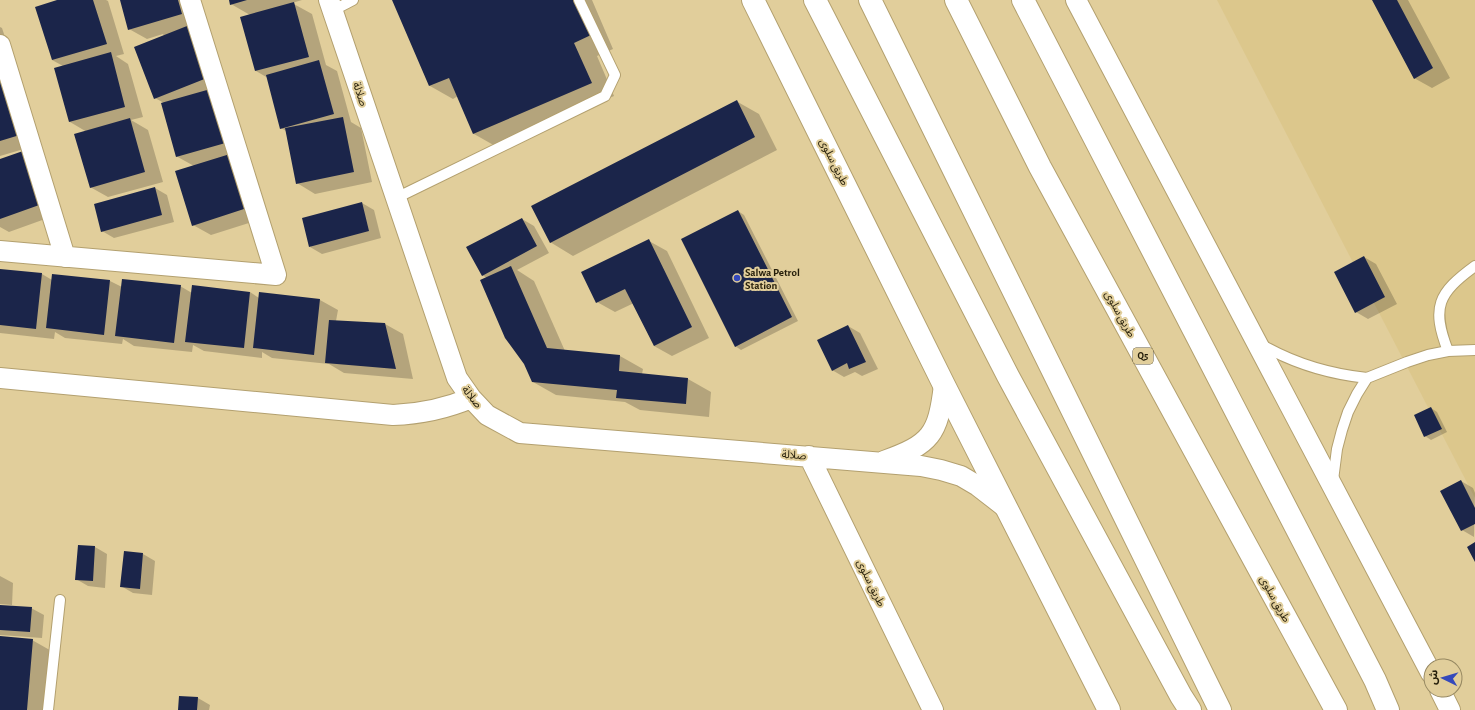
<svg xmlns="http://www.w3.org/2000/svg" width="1475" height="710" font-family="'Alegreya Sans','Noto Sans Arabic',sans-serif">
<rect width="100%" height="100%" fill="#e1ce9b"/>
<path fill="#dcc78c" d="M1217,0H1475V498Z"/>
<path fill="#0003" d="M61,0H106L108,1L124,54L116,56L128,64L143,117L131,120L148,130L163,182L108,197L90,187L87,132L70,122L63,66L52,60Z
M121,0H193L200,24L188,28L205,37L217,91L232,99L265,218L211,235L193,225L194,166L176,156L164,103L155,98L164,36L163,34L147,39L129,29Z
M230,0H302L292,3L312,14L326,65L337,71L351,122L361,128L372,182L315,194L297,183L286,131L281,128L268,78L256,71L250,15L231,4Z
M393,0H592L613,49L597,56L614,96L497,147L474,134L458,96L453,99L430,86Z
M1373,0H1408L1450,78L1432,88L1414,78Z
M0,27L2,28L19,79L10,82L25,91L41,144L0,156Z
M736,101L759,114L777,150L573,256L550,242Z
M0,160L59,214L9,232L0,227Z
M155,188L167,195L174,222L114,238L102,231Z
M362,203L374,210L381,238L322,254L310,247Z
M738,211L744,215L798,321L741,350L735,346Z
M522,219L534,226L549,253L517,270L534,281L565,351L620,356L643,369L642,374L688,379L711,392L709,417L640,410L625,402L556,395L533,382L487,278L482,275Z
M649,241L667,251L709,338L672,356L654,346L634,303L615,312L597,302Z
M1364,257L1376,264L1397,304L1368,319L1356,312Z
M0,270L42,274L52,280L53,275L110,281L122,287L180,286L192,293L250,292L259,298L320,300L338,310L336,321L385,324L403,334L413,379L344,373L329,364L272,358L262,352V358L204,351L193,345L192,352L134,346L123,339L122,344L65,338L55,332L54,339L0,333Z
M848,326L860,333L878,369L862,376L855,372L844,377L832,370Z
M1431,408L1437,412L1447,432L1431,440L1425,436Z
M1461,481L1473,488L1475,493L1474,537L1462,530Z
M79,546L95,547L107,554L105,588L88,586L76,579Z
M143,554L155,561L152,595L133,593L121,586Z
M0,576L13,583L12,605L0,604Z
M0,606L31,608L44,615L42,638L0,635Z
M0,637L32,640L55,653L50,710H0Z
M198,698L210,705L209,710H179Z"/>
<path fill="#1b254a" d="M57,0H93L107,44L52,60L35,7Z
M120,0H178L182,14L128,30Z
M229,0H247L230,5Z
M392,0H576L591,35L574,43L592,83L473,134L449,78L429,86Z
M1372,0H1397L1433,68L1414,79Z
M294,2L309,57L255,71L240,17Z
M187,26L207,78L154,99L134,47Z
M111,52L125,107L69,122L54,68Z
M319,60L334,114L280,129L266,75Z
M8,80L23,134L0,141V82Z
M214,88L229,142L176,157L161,103Z
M737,100L755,137L550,243L531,206Z
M343,117L354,172L296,184L285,128Z
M130,118L145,172L90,188L74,134Z
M23,151L42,204L0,219V159Z
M230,154L247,208L192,226L175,171Z
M155,187L162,215L101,232L94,204Z
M362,202L369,231L309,247L302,218Z
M738,210L792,317L735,347L681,239Z
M522,218L537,246L482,276L466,247Z
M649,239L692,327L654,346L625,289L596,303L581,272Z
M1364,256L1385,297L1355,313L1334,272Z
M511,266L547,348L620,355L619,371L688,378L686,404L616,398L617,390L532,382L524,364L505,338L480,280Z
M0,269L42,273L36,329L0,325Z
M52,274L110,280L104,335L46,328Z
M122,279L181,285L174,343L115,336Z
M192,285L250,292L244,348L185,342Z
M259,292L320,299L314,355L253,348Z
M329,320L385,323L396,369L325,363Z
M848,325L866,362L849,369L847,363L832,371L817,340Z
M1431,407L1442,429L1424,437L1414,415Z
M1461,480L1475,508V524L1461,531L1440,491Z
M1475,542V562L1467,547Z
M78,545L95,546L93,581L75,580Z
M124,551L143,553L140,589L120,587Z
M0,605L32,607L30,632L0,630Z
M0,636L33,639L27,710H0Z
M179,696L198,697L197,710H178Z"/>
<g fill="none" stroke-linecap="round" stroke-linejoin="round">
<defs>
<path id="lane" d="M332,11L353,0
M396,198L605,96L615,75L579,0
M1262,345C1295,364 1329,374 1367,378
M1448,351C1431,307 1438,293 1475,266
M1333,480L1337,449L1342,430L1348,412L1357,394L1367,378L1407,362L1428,355L1448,351L1475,350
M48,710L60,600"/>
<path id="street" d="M329,0L457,378L471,398L487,415L520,433L921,466L941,470L961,476L978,486L1005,507
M1076,0L1431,673
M0,45L65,257
M0,251L276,275L190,0
M0,378L393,415C421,414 445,409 471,398
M809,456L933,710
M884,461C931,444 938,435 944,385
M1440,690L1450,710"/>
<path id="secondary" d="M753,0L944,385L1109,710
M1023,0L1375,680L1388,710"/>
<path id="highway" d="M815,0L1008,376L1181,696L1190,710
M870,0L1220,710
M956,0L1040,167L1336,710"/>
</defs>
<use href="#lane" stroke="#b3a06f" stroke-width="12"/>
<use href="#street" stroke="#b3a06f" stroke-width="22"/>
<use href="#secondary" stroke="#b3a06f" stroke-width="24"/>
<use href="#highway" stroke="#b3a06f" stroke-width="24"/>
<use href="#lane" stroke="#fff" stroke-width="10"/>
<use href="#street" stroke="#fff" stroke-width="20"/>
<use href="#secondary" stroke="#fff" stroke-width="22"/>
<use href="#highway" stroke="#fff" stroke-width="22"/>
</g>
<circle fill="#3549bb" stroke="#e1ce9b" stroke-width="1.5" cx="737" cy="278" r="4"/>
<g text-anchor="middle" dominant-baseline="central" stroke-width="4" stroke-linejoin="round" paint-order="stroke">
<rect fill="#e1ce9b" stroke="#5d5336" stroke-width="1" x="1133" y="348" width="20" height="16" rx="3"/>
<g font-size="10" font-weight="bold" fill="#251e0a">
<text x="1143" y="356">Q5</text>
</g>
<g font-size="11" fill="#251e0a" stroke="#e1ce9b">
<text transform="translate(360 94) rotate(71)">صلالة</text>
<text transform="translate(834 162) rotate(63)">طريق سلوى</text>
<text transform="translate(1120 314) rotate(61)">طريق سلوى</text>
<text transform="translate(472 397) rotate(51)">صلالة</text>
<text transform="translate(794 455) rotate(4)">صلالة</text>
<text transform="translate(871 583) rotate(64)">طريق سلوى</text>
<text transform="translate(1275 599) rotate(61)">طريق سلوى</text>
</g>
<g font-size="11" font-weight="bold" fill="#251e0a" stroke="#e1ce9b" text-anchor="start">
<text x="745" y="272">Salwa Petrol<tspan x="745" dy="13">Station</tspan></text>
</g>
</g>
<g transform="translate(1443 678) rotate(275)"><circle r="19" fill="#e1ce9b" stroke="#968861"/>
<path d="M0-3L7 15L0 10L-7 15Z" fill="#3549bb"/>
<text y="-6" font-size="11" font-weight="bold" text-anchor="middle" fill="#251e0a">ش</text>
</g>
</svg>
